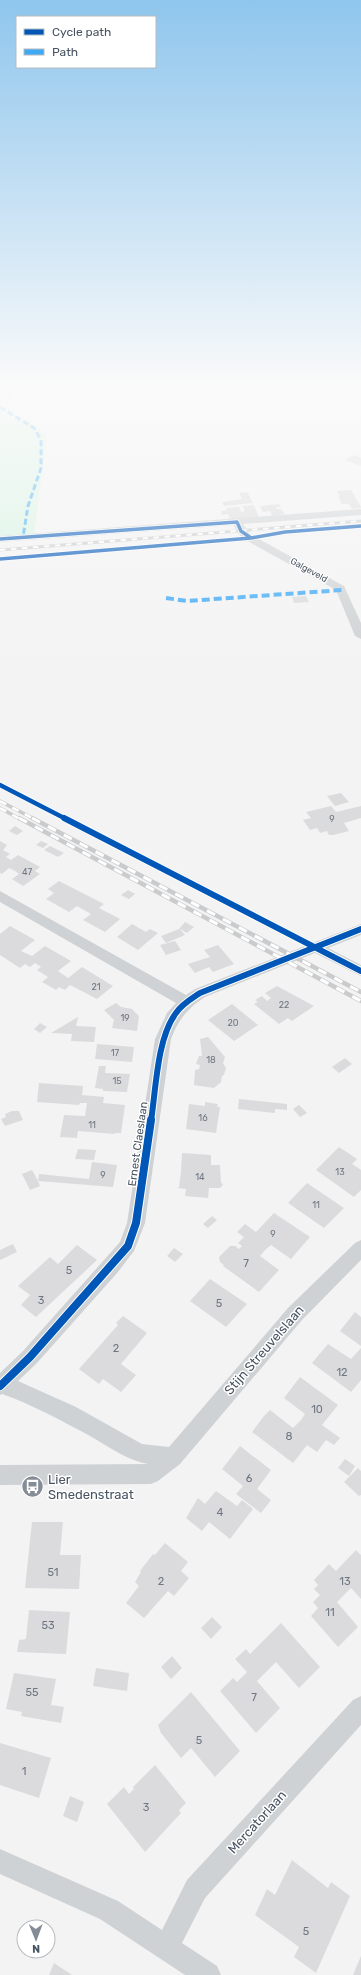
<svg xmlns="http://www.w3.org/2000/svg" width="361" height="1975" font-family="Rubik,sans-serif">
<rect width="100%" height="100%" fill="#f4f3f3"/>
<path fill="#d7f4e3" d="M0,405L47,433L34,534L0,536Z"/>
<path fill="#dbdbdd" d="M13,395L15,399L5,400L4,396Z
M354,455L361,458V466L345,460Z
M351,490L361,507V508L352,509L349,504H342L338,497L340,496L337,491Z
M247,492L253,503L224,506L222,502L242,499L239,493Z
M279,504L281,507H276L277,509H281L285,514L272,516L270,511L263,512L261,509V506Z
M254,505L259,517L230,519L228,514L222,515L221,511L227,510L226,508L239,507L241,512L245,511L243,506Z
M306,596L309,602L294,603L292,597Z
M341,793L349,802L335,806L327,796Z
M331,806L336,812L361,806V818L344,823L349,831L333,835H329L327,831L320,833L317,828L310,830L303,820L311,818L306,812Z
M15,826L23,831L17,835L9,831Z
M0,841L7,845L3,850L10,854L6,857L11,860L18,855L40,867L35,871L40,874L23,886L12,879L19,874L15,871L9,868L2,874L0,873Z
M41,841L48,844L43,848L36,845Z
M50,846L64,853L58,857L44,850Z
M59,881L104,904L99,908L120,919L105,932L83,920L91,914L77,906L69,912L46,899L54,893L48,889Z
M128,890L135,894L129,899L121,895Z
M185,922L194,927L187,933L180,929L185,935L166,943L161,936L179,929Z
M132,924L146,932L150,929L158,933L138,950L117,937Z
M10,926L35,940L21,951L32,956L45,946L71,961L58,971L68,978L82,967L113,986L97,999L70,985L65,990L59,987L56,990L42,982L48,977L37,970L41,967L35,963L30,967L25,964L20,968L0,955V934Z
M175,941L181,950L166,955L160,945Z
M218,945L234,964L213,972L209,967L195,973L188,964L210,957L204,950Z
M277,986L314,1006L292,1021L288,1018L279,1024L254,1004L258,1002L255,1000L262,996L267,1001L271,998L265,993Z
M116,1003L121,1007L132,1009L139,1016L137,1031L112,1028L114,1020L104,1010Z
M232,1004L258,1025L234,1041L208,1020Z
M78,1017L76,1026L96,1027L94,1042L71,1041L72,1034L51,1033Z
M40,1023L47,1027L40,1033L34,1029Z
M208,1037L225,1057L223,1063L226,1068L224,1075L222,1076L221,1082L214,1088L194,1085L195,1070L199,1069L200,1065L196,1064L199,1056H202L200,1039Z
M97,1044L134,1047L132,1062L95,1059Z
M345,1058L352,1064L339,1073L332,1067Z
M99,1066H106L105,1073L130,1074L127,1092L103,1091V1089L95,1088Z
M39,1083L83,1086L82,1095L104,1097L103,1103L125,1105L121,1133H115V1134L78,1131L77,1138L60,1137L64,1115L85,1116L87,1103H80L79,1105L37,1102Z
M239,1099L287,1104V1110L275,1109V1113L238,1109Z
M205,1102L218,1104L217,1107H220L216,1133L186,1129L189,1104L205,1106Z
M299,1105L307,1113L300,1117L293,1109Z
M12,1111H19L23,1120L5,1126L1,1119L6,1117L5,1114Z
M339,1147L357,1159L352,1164L361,1170V1190L354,1197L316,1170Z
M78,1149L96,1150L94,1160L75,1159Z
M182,1153L211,1155V1165H220L221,1182L223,1185L220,1188H209L208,1198L185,1196L186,1189L177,1188L179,1187L181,1172Z
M92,1162L117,1165L113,1187L38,1181L40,1186L30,1190L22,1174L32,1170L38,1181L39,1174L89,1179Z
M307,1183L344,1208L324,1228L288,1203Z
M274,1213L310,1237L291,1259L271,1245L265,1250L260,1256L279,1270L259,1292L223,1266L224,1265L220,1262L219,1257L230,1246H235L239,1249L242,1246L238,1243L244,1237L237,1232L245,1224L256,1232Z
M212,1216L217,1220L208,1228L203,1224Z
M13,1244L17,1252L0,1260V1250Z
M77,1245L97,1260L36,1317L21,1305L30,1295L18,1286L50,1257L58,1264Z
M174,1248L183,1254L175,1262L167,1256Z
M210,1279L247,1304L226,1327L190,1301Z
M355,1312L361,1317V1346L340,1331Z
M123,1316L147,1333L121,1364L136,1375L121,1392L103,1379L99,1384L79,1369L118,1325L116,1323Z
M328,1344L351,1359L361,1348V1380L351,1392L312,1363Z
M300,1377L338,1405L322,1425L340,1438L334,1445L326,1440L317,1452L307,1445L293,1463L252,1432L264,1416L270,1410L293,1428L301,1420L305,1414L284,1398Z
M240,1446L271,1470L257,1489L271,1500L261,1513L236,1494L243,1486L222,1469Z
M345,1459L355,1466L349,1476L338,1468Z
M358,1468L361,1471V1495L359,1496L344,1482Z
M216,1491L237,1506L242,1500L253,1509L230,1539L209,1522L202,1531L186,1518L198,1498L205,1504Z
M32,1522H63L60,1555H81L79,1589L25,1588Z
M165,1543L188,1562L181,1571L189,1578L174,1596L168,1591L144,1618L126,1603L139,1586L135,1582L141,1572L140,1571L153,1554L155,1555Z
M356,1550L361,1555V1599L351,1588L337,1602L358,1627L338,1647L311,1616L318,1608L313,1602L320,1595L314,1589L318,1585L314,1580L329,1564L336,1571Z
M29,1610L70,1612L66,1654L17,1652L19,1640L26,1639Z
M212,1617L222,1627L211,1639L201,1628Z
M281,1623L320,1667L299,1688L276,1662L257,1681L280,1708L256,1733L220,1691L233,1678L237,1682L247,1672L235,1659L246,1649L250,1654Z
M172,1656L182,1668L171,1679L161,1667Z
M96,1668L129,1673L127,1691L93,1686Z
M14,1673L56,1679L51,1705L64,1707L61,1723L21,1716L22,1712L6,1709Z
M191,1692L240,1751L215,1777L191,1748L181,1758L161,1733L158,1725Z
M0,1743L51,1758L39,1798L0,1785Z
M155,1765L186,1803L179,1810L181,1813L145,1852L107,1804L124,1787L129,1794L134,1789L133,1787Z
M70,1796L84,1802L77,1822L63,1816Z
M292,1860L328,1888L331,1882L350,1896L316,1973L294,1957L299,1947L255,1915L267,1889L275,1895Z
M361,1956V1975H353Z
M54,1963L72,1975H49Z"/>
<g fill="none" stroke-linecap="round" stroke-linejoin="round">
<path fill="#cfd2d4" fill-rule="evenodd" d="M361,509V515L243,524L250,534L344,586L361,623V639L355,636L336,590L242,538L233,525L0,542V536Z
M0,891L186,995L195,989L361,924V935L328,948L361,965V976L315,953L205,997C188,1008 178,1020 171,1039L145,1223L134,1251L118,1272L37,1363L18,1381L76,1407L142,1444L169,1447L288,1308L355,1243L361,1240V1260L302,1320L180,1464L158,1481L151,1484L0,1485V1465L148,1464C128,1461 108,1446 90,1436C62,1421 33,1405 2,1394L0,1395V1373L23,1351L120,1242L127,1223L155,1039L167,1013L176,1003L0,902Z
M361,1696V1725L205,1898L182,1943L217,1966L221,1975H185L100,1919L0,1874V1849L118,1901L162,1930L187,1880L353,1700Z"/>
<defs>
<path id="rail-far2" d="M0,550L361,521"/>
<path id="rail-far1" d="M0,801L34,819
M0,808L20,819"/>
<path id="rail" d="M19,818L361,1001
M32,818L361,992"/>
</defs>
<use href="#rail-far2" stroke="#c9cbcd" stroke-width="3"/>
<use href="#rail-far1" stroke="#c9cbcd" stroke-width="3.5"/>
<use href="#rail" stroke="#c9cbcd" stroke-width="4.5"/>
<use href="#rail-far2" stroke="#fff" stroke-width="2" stroke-dasharray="5.5" stroke-linecap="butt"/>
<use href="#rail-far1" stroke="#fff" stroke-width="2.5" stroke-dasharray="7" stroke-linecap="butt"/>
<use href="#rail" stroke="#fff" stroke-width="3" stroke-dasharray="9" stroke-linecap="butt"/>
<path stroke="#3fa9f5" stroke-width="3" stroke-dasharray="6 3" stroke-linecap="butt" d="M0,407L34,428L41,440V468L28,506L23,537"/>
<path stroke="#3fa9f5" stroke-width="4" stroke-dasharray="8 4" stroke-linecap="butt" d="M166,598L187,601L342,590"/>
<defs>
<path id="cycleway-far3" d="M0,539L237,522L241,531L251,538
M0,559L251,538L285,532L361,526"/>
<path id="cycleway-far2" d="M0,785L66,819"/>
<path id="cycleway-far1" d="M64,818L361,971
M151,1121C156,1089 157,1038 176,1013C182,1004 191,999 200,993L361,929"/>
<path id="cycleway" d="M0,1386L30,1357L128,1246L136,1223L151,1120"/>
</defs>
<use href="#cycleway-far3" stroke="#fff" stroke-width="5"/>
<use href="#cycleway-far2" stroke="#fff" stroke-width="6"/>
<use href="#cycleway-far1" stroke="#fff" stroke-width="8"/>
<use href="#cycleway" stroke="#fff" stroke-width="10"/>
<use href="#cycleway-far3" stroke="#0057b8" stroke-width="3.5"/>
<use href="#cycleway-far2" stroke="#0057b8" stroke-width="4.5"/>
<use href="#cycleway-far1" stroke="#0057b8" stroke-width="6"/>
<use href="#cycleway" stroke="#0057b8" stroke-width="8"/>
</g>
<linearGradient id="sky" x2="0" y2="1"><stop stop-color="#8fc6ed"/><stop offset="0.58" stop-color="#fafafa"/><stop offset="1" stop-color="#fafafa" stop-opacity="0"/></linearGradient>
<rect width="361" height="664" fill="url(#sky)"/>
<defs>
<symbol id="bus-disc" viewBox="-11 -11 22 22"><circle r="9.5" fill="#848c95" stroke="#fff"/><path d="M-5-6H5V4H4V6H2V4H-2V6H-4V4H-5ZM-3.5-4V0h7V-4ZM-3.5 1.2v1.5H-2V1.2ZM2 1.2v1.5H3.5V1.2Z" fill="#fff"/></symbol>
</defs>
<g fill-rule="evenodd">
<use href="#bus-disc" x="20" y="1474" width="25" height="25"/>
</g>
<g text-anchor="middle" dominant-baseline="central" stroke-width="3" stroke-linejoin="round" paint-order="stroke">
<g font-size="9" fill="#485462" stroke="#fff">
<text transform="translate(309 570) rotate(29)">Galgeveld</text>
</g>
<g font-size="9" fill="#6e7782">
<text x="332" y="819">9</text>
<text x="27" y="872">47</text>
<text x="96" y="987">21</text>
<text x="284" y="1005">22</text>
<text x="125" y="1018">19</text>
<text x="233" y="1023">20</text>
<text x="115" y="1053">17</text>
<text x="211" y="1060">18</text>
<text x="117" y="1081">15</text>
<text x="203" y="1118">16</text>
<text x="92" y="1125">11</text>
<text x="340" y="1172">13</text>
<text x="103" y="1175">9</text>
<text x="200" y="1177">14</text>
<text x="316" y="1205">11</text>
<text x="273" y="1234">9</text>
</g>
<g font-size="11" fill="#485462" stroke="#fff">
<text transform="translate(138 1144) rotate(-82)">Ernest Claeslaan</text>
</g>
<g font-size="11" fill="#6e7782">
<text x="246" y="1263">7</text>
<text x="69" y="1270">5</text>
<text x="41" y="1300">3</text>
<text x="219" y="1303">5</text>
<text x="116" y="1348">2</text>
<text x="342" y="1372">12</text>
<text x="317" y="1409">10</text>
<text x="289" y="1436">8</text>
<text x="249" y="1478">6</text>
<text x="220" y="1512">4</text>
<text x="53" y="1572">51</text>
<text x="161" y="1581">2</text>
<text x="345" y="1581">13</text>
<text x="330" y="1612">11</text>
<text x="48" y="1625">53</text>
<text x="32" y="1692">55</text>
<text x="254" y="1697">7</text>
<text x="199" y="1740">5</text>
<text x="24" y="1771">1</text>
<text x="146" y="1807">3</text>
<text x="306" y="1931">5</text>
</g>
<g font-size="13" fill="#485462" stroke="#fff">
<text transform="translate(264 1350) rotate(-49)">Stijn Streuvelslaan</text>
<text transform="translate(257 1822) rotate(-48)">Mercatorlaan</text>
</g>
<g font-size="13" fill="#485462" stroke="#fff" text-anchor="start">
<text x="48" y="1479">Lier<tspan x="48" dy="15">Smedenstraat</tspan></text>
</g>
</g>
<rect x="16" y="16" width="140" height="52" fill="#ffffff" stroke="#b6bbc0"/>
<rect x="24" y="29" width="20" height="6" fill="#0057b8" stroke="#b6bbc0"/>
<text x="52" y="36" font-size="12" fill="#485462">Cycle path</text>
<rect x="24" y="49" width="20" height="6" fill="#3fa9f5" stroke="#b6bbc0"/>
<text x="52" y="56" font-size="12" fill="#485462">Path</text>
<g transform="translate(36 1939) rotate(179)"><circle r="19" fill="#ffffff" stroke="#b6bbc0"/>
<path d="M0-3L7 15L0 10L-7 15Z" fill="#848c95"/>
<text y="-6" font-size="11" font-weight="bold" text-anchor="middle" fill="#485462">N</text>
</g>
</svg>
